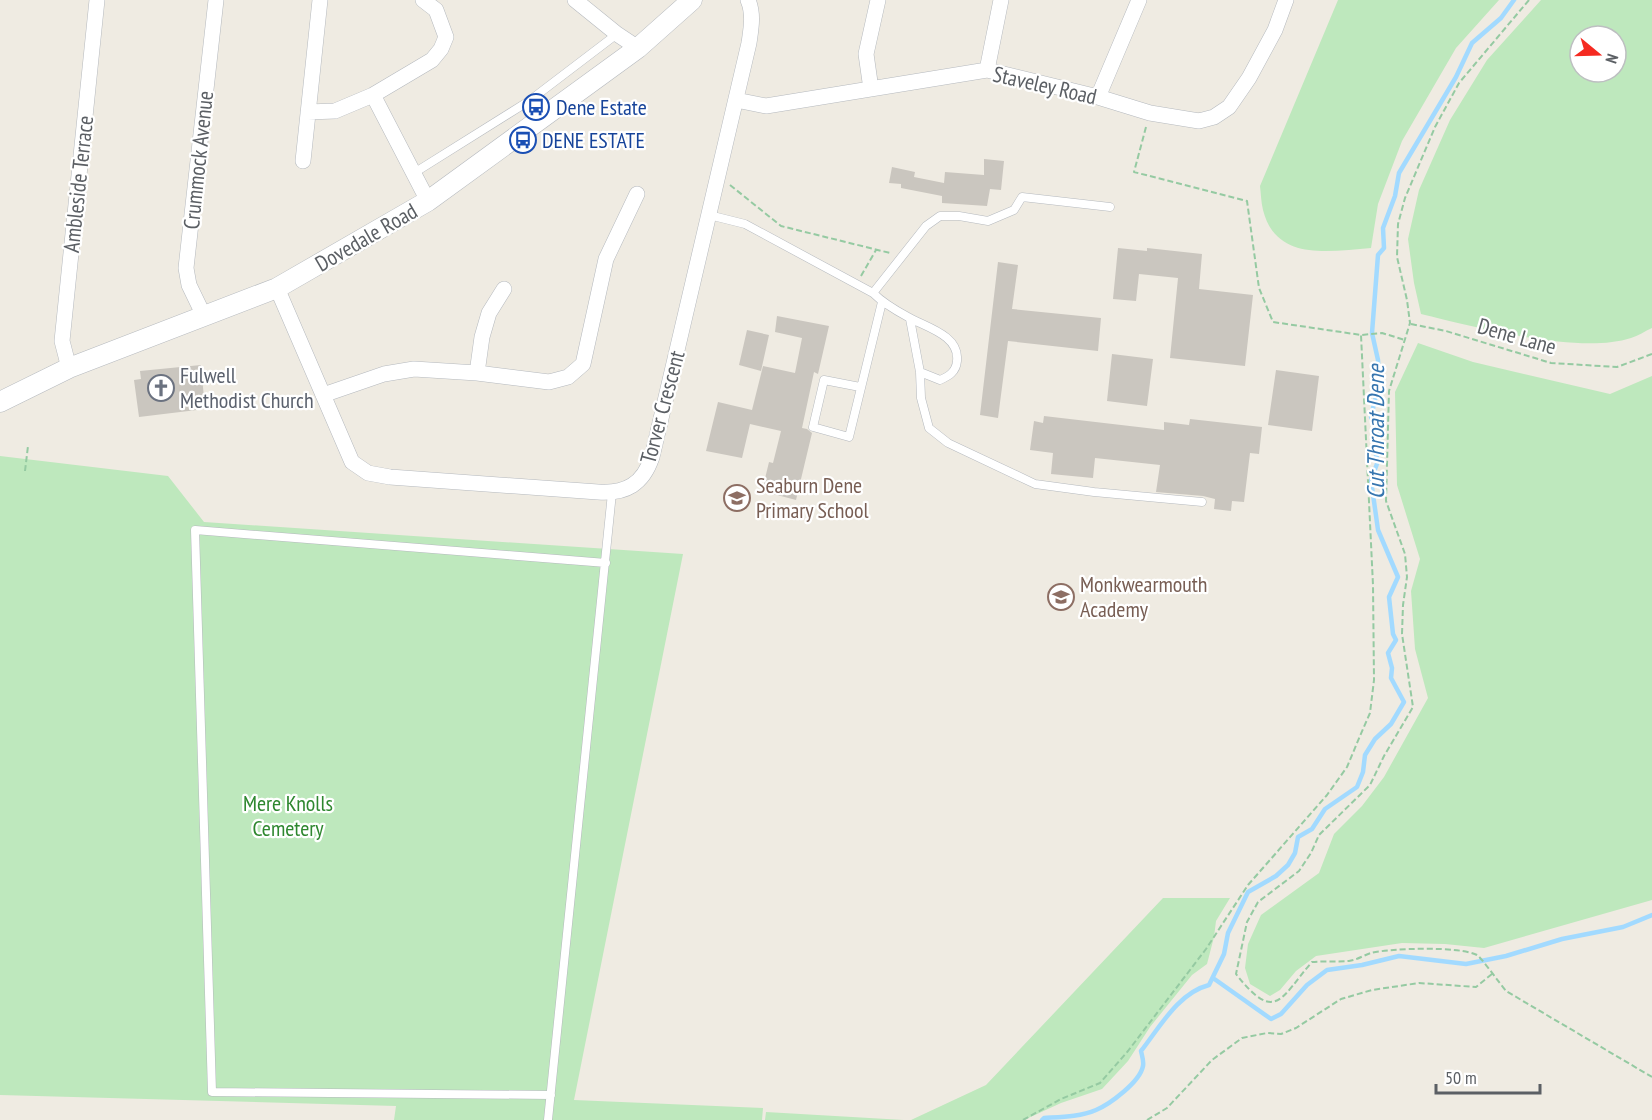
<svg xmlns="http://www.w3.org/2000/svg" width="1652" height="1120" font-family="'PT Sans Narrow',sans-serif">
<rect width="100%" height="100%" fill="#efebe2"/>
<path fill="#bee8bd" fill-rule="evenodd" d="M1338,0H1499L1456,48L1402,141L1378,204L1371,248C1330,251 1276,262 1263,210C1261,202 1261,194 1260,186Z
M1541,0H1652V328C1645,331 1638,336 1631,338C1579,355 1475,327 1421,314L1414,283L1408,239L1419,190L1450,120L1487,60ZM1580,36H1616V72H1580Z
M1418,343L1473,362L1610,394L1652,376V900L1484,948L1445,944L1402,943L1316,956L1296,971L1280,990L1270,996L1250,984L1245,968L1248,944L1261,915L1319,873L1334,834L1362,806L1384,777L1428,698L1415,649L1411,591L1420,559L1397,485L1395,392Z
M0,456L168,476L204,522L683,554L574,1100L763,1108L762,1120H394L396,1106L0,1095Z
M1163,898H1230L1216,921L1214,937L1207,964L1192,975L1150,1027L1128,1061L1102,1089L1061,1103L1024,1120H911L986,1085Z
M766,1112L904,1120H765Z"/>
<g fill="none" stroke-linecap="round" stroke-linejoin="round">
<path stroke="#a2daff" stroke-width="4.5" d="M1213,978L1271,1019L1281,1014L1307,985L1327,970L1362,965L1399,956L1466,964L1506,956L1562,939L1623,927L1652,915
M1042,1120L1044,1118C1060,1117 1080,1117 1096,1110C1110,1104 1140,1082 1143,1066C1144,1061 1142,1056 1141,1051C1160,1027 1178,993 1209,985L1224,954L1228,933L1248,892L1276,876L1288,865L1295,853L1298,837L1312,829L1325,809L1357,787L1363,772L1365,755L1375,739L1391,724L1404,702L1391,678L1392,668L1388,653L1396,640L1393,634L1389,597L1398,577L1378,530L1371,480L1378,461L1374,448L1378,434L1371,417L1379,382L1378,360L1372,333L1378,255L1384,248L1383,228L1395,196L1399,173L1456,77L1472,43L1501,18L1514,0"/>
</g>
<path fill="#cac6bf" d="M984,159L1004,161L1001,190L990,189L987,206L942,203V196L901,188V184L889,183L892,167L915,172L914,177L944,183L945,172L984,175Z
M1118,248L1147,251V248L1202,254L1199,289L1253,295L1245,366L1170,358L1178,278L1139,274L1136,301L1113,299Z
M998,262L1018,265L1012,309L1101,318L1098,351L1008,341L998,418L980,415Z
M777,316L829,326L818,374L814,372L802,428L807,429L812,433L796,500L762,491L769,462L773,463L781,431L750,424L742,458L706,451L718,402L752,410L763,366L795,373L802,338L775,332Z
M747,330L769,335L761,371L739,365Z
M1112,354L1153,359L1147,406L1107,401Z
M201,365L205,409L139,417L134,380L141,379L140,371Z
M1276,370L1319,376L1312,431L1268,425Z
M1044,416L1164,430V422L1189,425L1190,419L1262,427L1259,454L1250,453L1244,502L1232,501L1231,511L1214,509L1215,499L1203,496L1156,492L1160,465L1095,458L1093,478L1051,474L1053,453L1030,450L1034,421L1043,423Z"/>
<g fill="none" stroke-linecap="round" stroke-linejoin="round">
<defs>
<path id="service" d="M414,173L529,101L617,34
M709,215L745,224L873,293C883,303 895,310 908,317C925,327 960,335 957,361C956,372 949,376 940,380L920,372
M873,293L926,226L940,216H959L988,221L1014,210L1022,197L1110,207
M910,319L920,372L921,398L929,428L948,443L1035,484L1094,492L1202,502
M860,387L824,380L813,427L849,437L882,302
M551,1095L212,1092L195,530L606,563
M548,1120L612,493"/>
<path id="minor" d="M575,0L617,34L638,48
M987,70L1001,0
M871,89L866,54L878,0
M373,95L428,201
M1098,97L1139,0
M736,100L766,106L987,70L1098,97L1150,113L1199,121L1214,117L1229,107L1249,78L1275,30L1286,0
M308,112L335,111L373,95L432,60L441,49L446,37L436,10L423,0
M303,161L320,0
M277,288L352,462L368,473L390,477L598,492C626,494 643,484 652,457L749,43C751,29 754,14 748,0
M204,316L189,285L186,268L216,0
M69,368L62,341L97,0
M477,373L482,337L489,313L504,289
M323,395L384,374L414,369L477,373L549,382L568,377L583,364L606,259L637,194"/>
<path id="tertiary" d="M0,402L69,368L277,288L428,201L638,48L692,0"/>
</defs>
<use href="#service" stroke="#b5b9be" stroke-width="9"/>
<use href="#minor" stroke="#b5b9be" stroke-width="16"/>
<use href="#tertiary" stroke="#b5b9be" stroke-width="21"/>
<path stroke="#95caa2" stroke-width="2" stroke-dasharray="6 3" stroke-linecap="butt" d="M1529,0L1459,83L1435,127L1405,198L1398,224L1397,257L1407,300L1410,323L1389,391L1386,501L1405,554L1407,577L1403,605L1402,634L1413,707L1384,756L1370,785L1319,835L1311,853L1299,871L1258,902L1247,922L1236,974C1276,1025 1281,997 1312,962C1324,961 1337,962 1349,961C1357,960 1364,955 1371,953C1391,948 1460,946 1477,955C1481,957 1500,984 1506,991L1652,1077
M1146,127L1134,172L1247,201L1259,288L1273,322L1361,335L1382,333L1405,340
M730,185L781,226L890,253
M861,276L876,250
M1411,324L1446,331L1551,363L1617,367L1652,354
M25,471L28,446
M1023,1120L1061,1099L1100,1083L1128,1051L1206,949L1248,885L1327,795L1347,767L1360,736L1370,713L1374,680L1373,585L1361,335
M1147,1120L1167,1108L1212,1060L1242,1038L1267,1033L1281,1034L1296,1028L1341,999L1372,990L1419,983L1476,987L1492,974"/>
<use href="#service" stroke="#fff" stroke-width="8"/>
<use href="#minor" stroke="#fff" stroke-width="15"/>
<use href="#tertiary" stroke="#fff" stroke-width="20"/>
</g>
<defs>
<symbol id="bus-ring" viewBox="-11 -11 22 22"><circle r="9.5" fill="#fff" stroke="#1a4fb4" stroke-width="1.5"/><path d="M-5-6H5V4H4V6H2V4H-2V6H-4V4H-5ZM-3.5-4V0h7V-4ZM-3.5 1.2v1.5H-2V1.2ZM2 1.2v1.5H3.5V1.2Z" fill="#1a4fb4"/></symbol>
<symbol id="church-ring" viewBox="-11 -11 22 22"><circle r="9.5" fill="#fff" stroke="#6b7280" stroke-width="1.5"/><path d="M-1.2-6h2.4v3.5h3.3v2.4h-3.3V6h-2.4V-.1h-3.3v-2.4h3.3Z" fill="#6b7280"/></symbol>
<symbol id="school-ring" viewBox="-11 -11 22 22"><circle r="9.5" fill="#fff" stroke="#8d6e63" stroke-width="1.5"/><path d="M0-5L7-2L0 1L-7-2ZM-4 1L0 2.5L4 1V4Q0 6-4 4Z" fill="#8d6e63"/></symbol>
</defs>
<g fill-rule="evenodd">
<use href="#bus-ring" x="521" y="92" width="30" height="30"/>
<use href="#bus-ring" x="508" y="125" width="30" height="30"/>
<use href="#church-ring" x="146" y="373" width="30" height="30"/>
<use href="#school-ring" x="722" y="483" width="30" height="30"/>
<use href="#school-ring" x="1046" y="582" width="30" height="30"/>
</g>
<g text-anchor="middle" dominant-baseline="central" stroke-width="4.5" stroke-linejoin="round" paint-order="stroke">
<g font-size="22" fill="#5b5f64" stroke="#fff">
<text transform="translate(1045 85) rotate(13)">Staveley Road</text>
<text transform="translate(198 160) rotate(-84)">Crummock Avenue</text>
<text transform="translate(78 184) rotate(-84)">Ambleside Terrace</text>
<text transform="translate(366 237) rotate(-30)">Dovedale Road</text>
<text transform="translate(1517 336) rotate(16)">Dene Lane</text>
<text transform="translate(662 407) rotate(-75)">Torver Crescent</text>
</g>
<g font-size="22" fill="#164399" stroke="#fff" text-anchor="start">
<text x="556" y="107">Dene Estate</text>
<text x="542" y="140">DENE ESTATE</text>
</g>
<g font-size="22" fill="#5b616d" stroke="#fff" text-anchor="start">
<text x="180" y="375">Fulwell<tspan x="180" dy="25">Methodist Church</tspan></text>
</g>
<g font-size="22" fill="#785e54" stroke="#fff" text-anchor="start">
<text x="756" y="485">Seaburn Dene<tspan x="756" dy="25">Primary School</tspan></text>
<text x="1080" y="584">Monkwearmouth<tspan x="1080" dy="25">Academy</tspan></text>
</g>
<g font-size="22" fill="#2e872f" stroke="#fff">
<text x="288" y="803">Mere Knolls<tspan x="288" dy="25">Cemetery</tspan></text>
</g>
<g font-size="24" font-style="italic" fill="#3675af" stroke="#fff">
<text transform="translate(1375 432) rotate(-90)">Cut Throat Dene</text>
</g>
</g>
<g transform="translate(1598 54) rotate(109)"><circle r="28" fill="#ffffff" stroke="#bdbfc1" stroke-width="1.5"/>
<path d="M0-4.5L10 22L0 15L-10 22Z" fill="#f52a21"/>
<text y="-9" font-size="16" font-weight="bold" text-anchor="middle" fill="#5b5f64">N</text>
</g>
<path d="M1436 1084v9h104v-9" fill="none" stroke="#5b5f64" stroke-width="3"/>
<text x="1445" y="1084" font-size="18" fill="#5b5f64" stroke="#ffffff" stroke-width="4.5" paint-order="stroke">50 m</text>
</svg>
